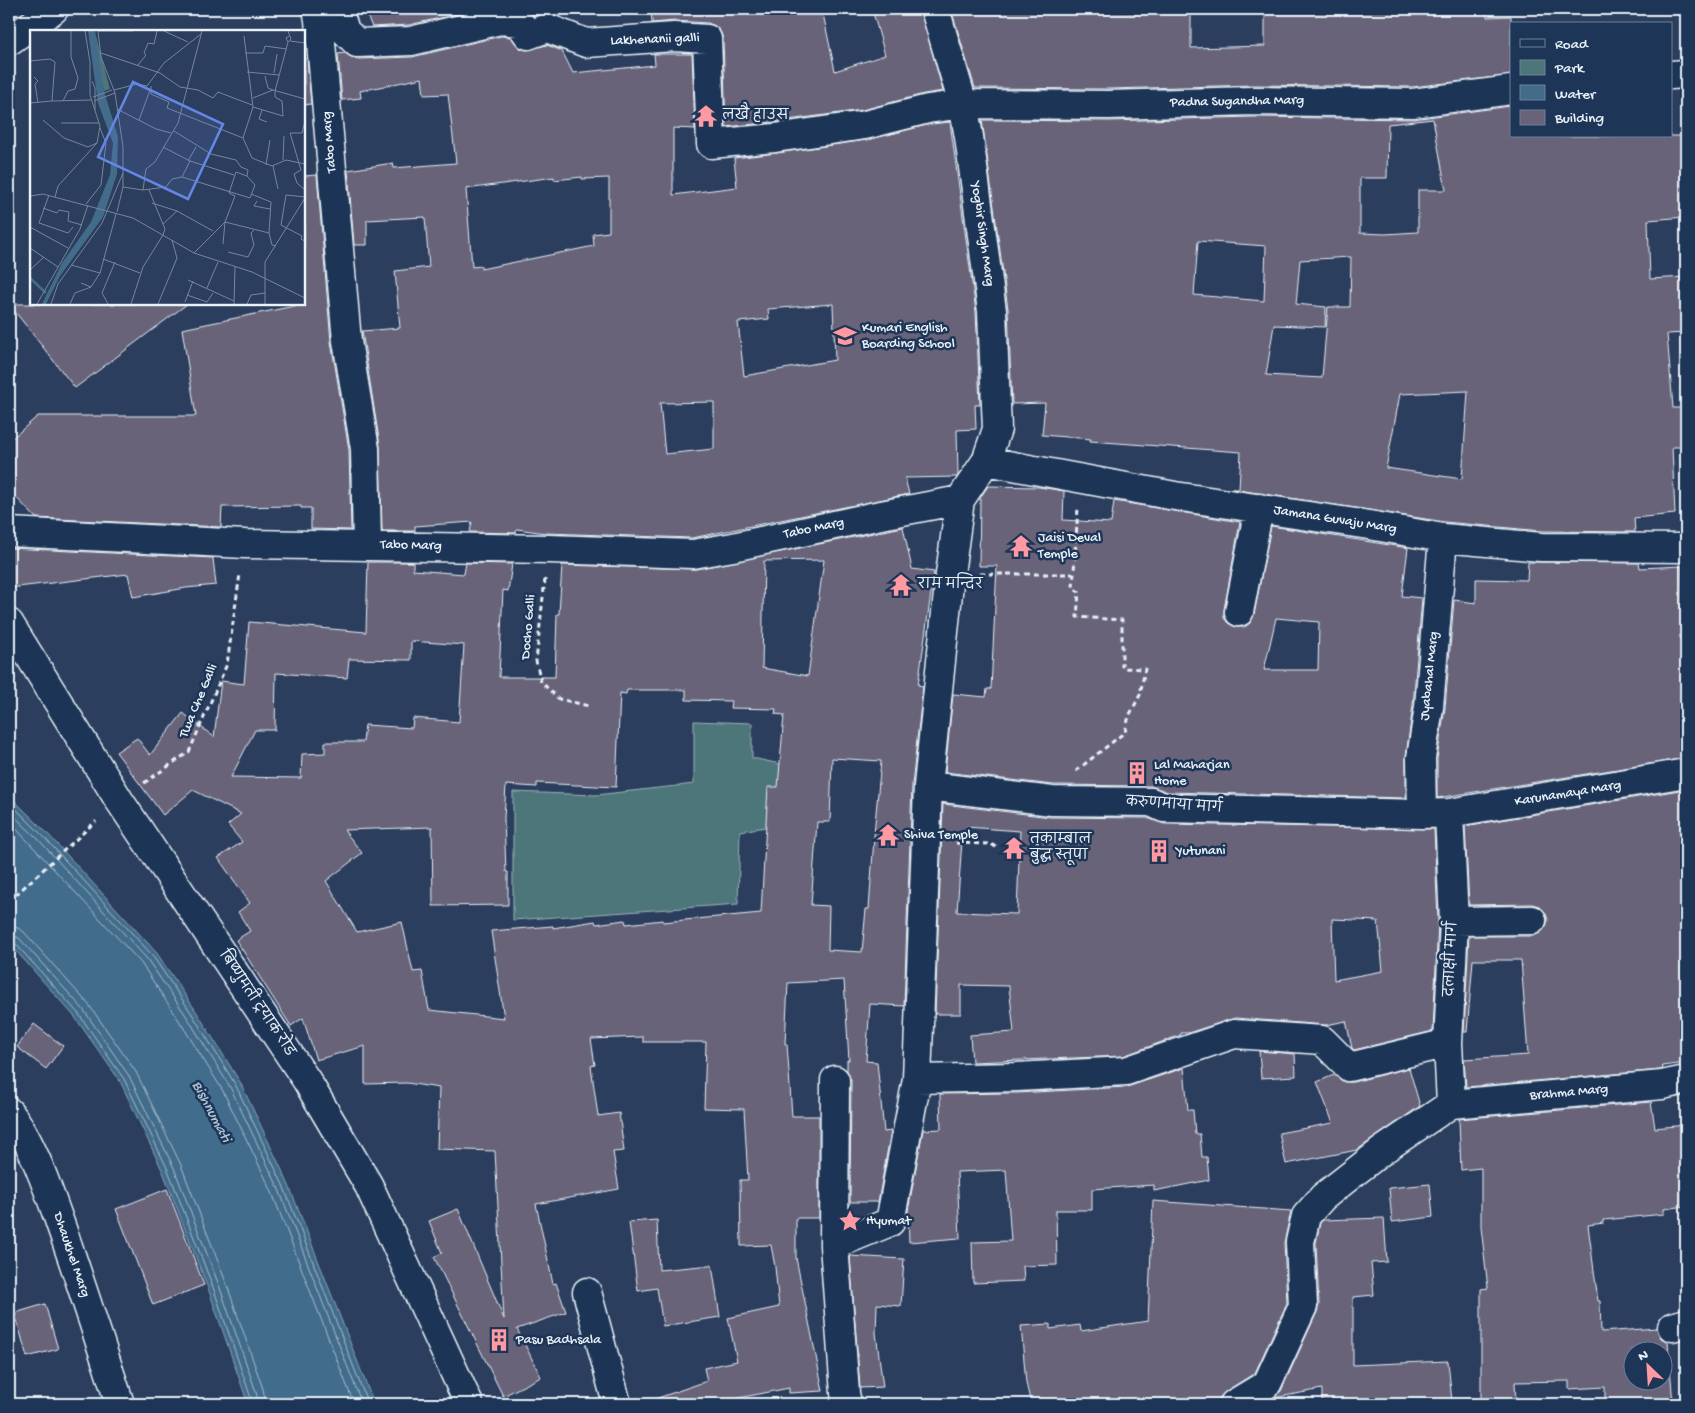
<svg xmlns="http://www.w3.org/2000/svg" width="1695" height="1413" font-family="'Gochi Hand','Playpen Sans Deva',sans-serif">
<rect width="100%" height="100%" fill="#2c3e5e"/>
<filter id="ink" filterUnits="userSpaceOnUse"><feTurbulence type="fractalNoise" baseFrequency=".02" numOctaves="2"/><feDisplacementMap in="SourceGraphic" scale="10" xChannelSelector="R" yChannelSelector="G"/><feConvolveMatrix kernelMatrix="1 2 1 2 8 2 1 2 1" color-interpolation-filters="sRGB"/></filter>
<g filter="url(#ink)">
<path fill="#4d767a" stroke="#9ab4b9" d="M694,721L752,723V758L799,768V822L740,831L738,904L513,920V792L596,795L694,784Z"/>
<path fill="#436c8b" stroke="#85a1b7" d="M9,795L46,832L156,952L196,1011L240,1082L288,1183L374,1404H248L209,1291L163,1172L120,1081L74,1016L9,943Z"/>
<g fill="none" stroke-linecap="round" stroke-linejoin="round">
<path stroke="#a6bccc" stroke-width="1" d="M9,802L42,835L152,955L192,1014L235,1084L283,1185L368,1404
M9,811L38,839L147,959L187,1017L230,1087L278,1187L362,1404
M9,821L141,963L180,1022L223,1091L271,1190L354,1404
M9,926L18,928L24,932L89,1005L136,1072L181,1165L227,1285L263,1389L266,1404
M9,934L19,938L83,1009L129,1076L174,1168L220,1288L256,1392L259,1404
M9,940L14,942L78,1013L124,1079L168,1170L214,1290L253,1404"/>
</g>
<path fill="#686379" stroke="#e8f1f8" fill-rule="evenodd" d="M364,9H480L409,25L372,27Z
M527,9H543L545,13L534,16Z
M651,9H822L835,71L885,55L872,9H920L943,91L924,94L862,110L773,122L726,127L723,38L720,31L715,26L708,23L675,21L652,23Z
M951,9H1081L1131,12V9H1191V48L1265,46V13H1279V9H1486L1487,17L1511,16V75L1412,87L1253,85L1109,89L975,88Z
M501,36L510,37L520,48L526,50L547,45L562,51L573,73L655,65L654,54H692L695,129L673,128V195L737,187L734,158L777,153L867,140L931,124L950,122L976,312L980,405H975L976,429L957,430L958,475L957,477L905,478L909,494L692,538L546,533L517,529L516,533L470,532L472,522L415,526V531H382L380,446L362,331L400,328L395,271L429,267L425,217L367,220V245H354L348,170L393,163L394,168L456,163L448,94L424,95L422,78L360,91L361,98L342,100L338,54L345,53L351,57L358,59L412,57ZM554,177V180L582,177V179L609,178V232L593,234L594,246L481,269V266L472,267L466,189ZM833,304L835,360L744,376L738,322L769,319L768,309ZM714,402V449L665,454L660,403Z
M307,58L311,104L304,105V59Z
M1511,106V136H1686V217L1648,220L1650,279L1686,277V333L1667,334L1673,408H1686V447H1672L1675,514L1634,518L1635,532L1542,531L1445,522L1232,489H1239L1241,452L1090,441L1091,439L1042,435L1045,403L1012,404L1008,309L982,120L1109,121L1253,117L1413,119ZM1433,119L1446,190H1418V232L1385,234L1360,233V178H1387L1388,124ZM1198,241L1266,246L1264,301L1194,295ZM1351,257L1350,307H1328L1322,378L1266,375L1274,325L1325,327L1326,307L1296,304L1300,260ZM1468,391L1462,479L1386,468L1400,394Z
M317,175L331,342L349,450L351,530L311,529V508H301V506L222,507L221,527L36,518L9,490V441L38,416H196L182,329L304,304V176Z
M9,304H187L75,388Z
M988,486L1039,487L1064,491L1063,520L1111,523L1114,501L1240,522L1224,610V618L1228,623L1237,627H1245L1250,623L1254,615L1271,526L1408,548L1402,596L1422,598L1413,705L1406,756V798L1168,792L1151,786L1053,785L945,772L953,694L986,697L987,689H991L997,566H979L980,498ZM1276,618L1319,622L1318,670H1264Z
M903,527L912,569L934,572L918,685L923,686L912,785L904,1006L870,1004L866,1061L877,1062L884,1132L891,1131L878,1202H850L851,1080L847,1071V1060H849L844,980L788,983L785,1044H787L792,1116H819V1218H796V1258L823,1391L789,1393V1388L739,1398V1400L720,1404H653L652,1400L707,1381L704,1368L737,1361L728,1318L779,1307L775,1267L771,1245L741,1246L740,1180H748L744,1109L704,1108L706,1042H643V1037L591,1039L595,1065L591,1066L598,1116L619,1113L624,1151L613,1152L619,1189L536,1204L553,1284L556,1283L566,1312L517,1329L541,1377L503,1396L434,1257L442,1253L429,1221L458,1209L504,1319L495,1151L437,1149L439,1088L407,1083L365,1084V1046L316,1060L303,1018L291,1026L236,940L250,931L238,912L250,903L218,858L242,842L228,825L241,814L193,790L163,815L116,752L137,738L150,755L183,713L214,737L221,681L244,684L249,622L366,632L368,562H413V570L464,574L466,563L512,564L508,591L503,590L499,677H555L557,614H559L562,565L696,569ZM824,560L808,676L762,668L764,561ZM411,641L464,645L459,722L413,718L412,728L365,725L363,742H325V753L302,754L301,778L231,777L255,730H275L276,673L347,678L349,659L411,660ZM627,690H686V700L731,701L730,708L776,709L775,714L784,715L778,787H768L761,913L663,922V920L626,924L625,920L596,924L595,921L553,928V926L491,931L504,1018L429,1010L422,971L413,972L402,922L357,932L326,881L362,853L344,830L432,827L433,906L508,905V872H506L504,818L506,785L537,787V783L616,787L620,693L626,694ZM832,758L881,761L875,823L869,909H866L862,952L828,950L829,906L811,905L817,822H830Z
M9,548L213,558L216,585L186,588L133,597L128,574L9,588Z
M1528,562L1639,563L1640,568L1682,566L1686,689V758L1437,798V759L1445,708L1454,600L1476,603V579L1527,580Z
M1686,789V1063L1662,1066L1663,1069L1660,1070L1466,1087L1464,1059L1528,1055L1521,960H1473L1467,1032H1464L1469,936H1533L1540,933L1546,927L1548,920L1545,912L1539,906L1532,904L1469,905L1465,826Z
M943,804L1050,817L1147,818L1164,824L1434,829L1438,921L1433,1031L1354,1050L1352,1048L1346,1021L1326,1025L1235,1018L1188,1033H1181V1035L1123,1056L972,1062L970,1035L1014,1032L1009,986L961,985V1014H935ZM966,827L1020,831L1017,914L957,912L962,840H965ZM1332,919L1378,921L1383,971L1334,980Z
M34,1024L63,1046L46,1069L17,1047Z
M1259,1051L1295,1054L1296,1076L1261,1078Z
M1184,1068L1188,1110H1193L1195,1134H1200L1202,1157H1207L1209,1180L1154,1191V1185L1092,1189V1210H1056L1057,1265L1023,1266L1024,1281L973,1283L972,1242L1011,1241L1006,1170L957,1172L960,1238L909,1242L908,1211L923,1130L941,1129L940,1094L1017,1093L1127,1087Z
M1409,1068L1420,1106L1357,1150L1286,1164L1279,1133L1333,1123L1317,1082L1334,1075L1344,1082H1353Z
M1651,1102L1655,1128L1686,1125V1206L1664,1209V1214L1604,1220V1223L1588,1225L1598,1301H1600L1601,1332L1657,1328L1661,1338L1668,1342L1673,1404H1605V1387L1569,1389V1381L1515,1382L1516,1404H1481V1289L1488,1288L1481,1227V1168L1461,1170L1459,1119ZM1632,1350H1662V1380H1632Z
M1430,1184L1433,1217L1392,1222L1389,1188Z
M167,1189L204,1285L153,1305L116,1209Z
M1153,1201L1291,1211L1284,1243L1287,1303L1255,1373L1226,1391L1220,1397L1218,1404H1031L1026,1383L1021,1326L1050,1324V1329L1080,1325L1081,1331L1148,1321Z
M1384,1218L1387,1262L1371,1263L1374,1295L1353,1297V1365L1448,1361L1452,1402L1322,1404V1389L1274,1398L1281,1391L1317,1312L1319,1305L1316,1243L1320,1223L1323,1220Z
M657,1220L659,1270L712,1265L720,1317L663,1326L657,1288L638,1291L629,1222Z
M850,1256L904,1259L901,1306L877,1304L876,1333L883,1387L860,1388Z
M45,1304L58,1349L27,1357L15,1313Z"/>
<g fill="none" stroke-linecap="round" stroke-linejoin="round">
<defs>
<path id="minor" d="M317,9L319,20L347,341L365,449L367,546
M338,9L345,31L357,43L411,41L500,20L519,22L528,35L547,28L586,43L674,37L707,39L711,144L775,138L865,125L928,109L963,104L1109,105L1253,101L1413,103L1511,90
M9,41L54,9
M1671,75L1686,74
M986,461L1175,496L1369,525L1443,538L1541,547L1686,548
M9,532L245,544L549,549L693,554L733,547L876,516L960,500
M1239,612L1259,508
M928,786L1052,801L1151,802L1164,808L1422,814L1449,813L1686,773
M1449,813L1454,921L1448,1043L1451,1104
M1422,814L1421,758L1429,707L1443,538
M1454,921L1532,920
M917,1079L1017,1077L1126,1071L1234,1034L1322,1040L1349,1067L1448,1043
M834,1245L835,1080
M587,1292L617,1404
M1672,1327L1686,1323
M847,1404L845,1393L834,1245L890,1222L917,1079L928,786L950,574L960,500L986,461L997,429L992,311L969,137L963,104L935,9
M1234,1404L1267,1384L1303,1306L1300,1242L1306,1216L1323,1197L1383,1150L1451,1104L1662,1085L1686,1080"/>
<path id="major" d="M9,623L119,800L307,1081L369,1186L469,1404
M9,1112C31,1139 48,1189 60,1223C81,1283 100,1343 120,1404"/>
</defs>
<use href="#minor" stroke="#e8f1f8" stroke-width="31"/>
<use href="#major" stroke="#e8f1f8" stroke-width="31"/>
<path stroke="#e8f1f8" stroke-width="3" stroke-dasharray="5 4" stroke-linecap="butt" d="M980,574H1074
M545,579L536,661L541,682L559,699L589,706
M1076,771L1125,732L1129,716L1140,695L1145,669L1122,668V620L1077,617L1079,592L1073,588L1078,507
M144,783L189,752L227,664L240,574
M956,843L991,844L999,849
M9,901L96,821"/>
<use href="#minor" stroke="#1d3557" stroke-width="28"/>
<use href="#major" stroke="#1d3557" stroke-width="28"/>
</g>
</g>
<defs>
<symbol id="temple-bare" viewBox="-9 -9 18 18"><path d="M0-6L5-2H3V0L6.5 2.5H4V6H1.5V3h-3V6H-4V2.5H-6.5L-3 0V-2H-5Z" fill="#ff9aa2" stroke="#1d3557" stroke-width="2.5" paint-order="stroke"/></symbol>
<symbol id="school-bare" viewBox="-9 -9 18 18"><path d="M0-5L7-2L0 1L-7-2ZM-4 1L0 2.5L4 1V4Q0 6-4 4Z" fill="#ff9aa2" stroke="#1d3557" stroke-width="2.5" paint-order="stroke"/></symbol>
<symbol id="building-bare" viewBox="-9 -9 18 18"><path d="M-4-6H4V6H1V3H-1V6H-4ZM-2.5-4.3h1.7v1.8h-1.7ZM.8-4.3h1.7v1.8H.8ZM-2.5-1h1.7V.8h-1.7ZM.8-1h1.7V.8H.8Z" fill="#ff9aa2" stroke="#1d3557" stroke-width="2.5" paint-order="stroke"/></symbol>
<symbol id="sight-bare" viewBox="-9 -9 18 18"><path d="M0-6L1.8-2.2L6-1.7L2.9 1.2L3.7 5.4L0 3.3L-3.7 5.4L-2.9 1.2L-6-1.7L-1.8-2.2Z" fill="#ff9aa2" stroke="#1d3557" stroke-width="2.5" paint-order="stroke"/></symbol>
</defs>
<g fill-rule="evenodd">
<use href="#temple-bare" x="690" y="100" width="32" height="32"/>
<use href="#school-bare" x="829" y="320" width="32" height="32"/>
<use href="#temple-bare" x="1005" y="530" width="32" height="32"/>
<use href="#temple-bare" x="885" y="569" width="32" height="32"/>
<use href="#building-bare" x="1121" y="757" width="32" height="32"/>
<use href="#temple-bare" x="872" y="819" width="32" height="32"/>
<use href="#temple-bare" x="998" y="832" width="32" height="32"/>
<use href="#building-bare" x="1143" y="835" width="32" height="32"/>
<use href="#sight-bare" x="834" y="1205" width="32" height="32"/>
<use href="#building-bare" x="483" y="1324" width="32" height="32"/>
</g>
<g text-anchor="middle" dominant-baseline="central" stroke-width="5" stroke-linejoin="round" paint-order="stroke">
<g font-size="14" fill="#e8f1f8" stroke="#1d3557">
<text transform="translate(655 40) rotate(-2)">Lakhenanii galli</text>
<text transform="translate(1237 102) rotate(-1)">Padna Sugandha Marg</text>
<text transform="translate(330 142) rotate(-95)">Tabo Marg</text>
<text transform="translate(982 234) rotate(82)">Yogbir Singh Marg</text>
<text transform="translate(1335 520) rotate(9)">Jamana Guvaju Marg</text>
<text transform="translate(814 529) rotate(-12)">Tabo Marg</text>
<text transform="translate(411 546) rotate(1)">Tabo Marg</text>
<text transform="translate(529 627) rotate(-85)">Docho Galli</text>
<text transform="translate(1430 676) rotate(-84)">Jyabahal Marg</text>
<text transform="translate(199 701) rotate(-67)">Twa Che Galli</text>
<text transform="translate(1568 794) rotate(-9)">Karunamaya Marg</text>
<text transform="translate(1174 806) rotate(4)">करुणमाया मार्ग</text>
<text transform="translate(1452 959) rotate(-87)">दलाक्षी मार्ग</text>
<text transform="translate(256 1004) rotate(56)">बिष्णुमती ट्रयाक रोड</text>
<text transform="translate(1569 1093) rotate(-5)">Brahma Marg</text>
<text transform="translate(71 1255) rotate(71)">Dhaukhel Marg</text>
</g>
<g font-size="14" fill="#e8f1f8" stroke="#1d3557" text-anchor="start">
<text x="722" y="116">लखै हाउस</text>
<text x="862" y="328">Kumari English<tspan x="862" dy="16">Boarding School</tspan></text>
<text x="1038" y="538">Jaisi Deval<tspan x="1038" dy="16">Temple</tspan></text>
<text x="918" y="585">राम मन्दिर</text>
<text x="1154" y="765">Lal Maharjan<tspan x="1154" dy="16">Home</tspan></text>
<text x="904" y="835">Shiva Temple</text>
<text x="1030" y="840">तुकाम्बाल<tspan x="1030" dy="16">बुद्ध स्तूपा</tspan></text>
<text x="1176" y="851">Yutunani</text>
<text x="866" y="1221">Hyumat</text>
<text x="516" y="1340">Pasu Badhsala</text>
</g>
<g font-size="15" font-style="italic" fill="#aec2d2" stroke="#1d3557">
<text transform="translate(211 1112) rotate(62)">Bishnumati</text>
</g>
</g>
<g transform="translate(30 30)">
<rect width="275" height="275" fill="#2c3e5e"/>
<path d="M65,2L80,59L74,61L70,43Z" fill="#4d767a"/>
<path d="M58,1H65L74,61L88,107L87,144L73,187L30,246L16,274H12L32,233L61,192L80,145L83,113L68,73Z" fill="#436c8b"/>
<path fill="none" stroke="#436c8b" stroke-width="2.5" d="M0,248L16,263"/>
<path fill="none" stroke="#77869c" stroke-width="1" d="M68,1H103M68,1L71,27L85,63L93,117V157L87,182M134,1L158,12M258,1L261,9L258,12L256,8L259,6M214,6L223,77L213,108L222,128M260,11L275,13M71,23L130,43L150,57L168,60L183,68L188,62L222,75M215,23H233L235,16L257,19M0,31L20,29L25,32L22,71L61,70M108,35L116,25L114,23L118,13L124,14L127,1M217,42L249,45M244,43L247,24M235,46L238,58L243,60M4,47L8,51L5,54L8,73M62,51L65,58V80M121,56V64L139,72L137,78L213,108M84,60L107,54L117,56L134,33L171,4M63,67L82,60M223,68L243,60L275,69M33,71L38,61L45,59L48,48L41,27V1M64,71L85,63M0,73L22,71M223,77L253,86L252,71L245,67V61L258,12M87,79L126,99L141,103M232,80L229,89L237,92M13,90L34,108L58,117L67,113M109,90L120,60M275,91L272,103H260L271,140L264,144L267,153L275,160M31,93H69M144,101L181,124L206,130L211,137L218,140L217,146L225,155L220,168L152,147M133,117L160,131L204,145M222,128L242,136L256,130L275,134M253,130L254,106M158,131L166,117M236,135L240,110M243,136L248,159M152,147L142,149L136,157L113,160L116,139L125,132L148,93L172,1M152,147L160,131M93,157L113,160M119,160L135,199L133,205M221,164L241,172L239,203L242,215L246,216M19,165L9,193L38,203L43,197M0,166L13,164L103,188L164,223L222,242L275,268M25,167L28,156L67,113L70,96L60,65V32L55,1M275,167L256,165L251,195L272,206L271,209L275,211M227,171L224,176L240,179M122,173L147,181L183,201M56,174L71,155L76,113L70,98M13,178L27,183L29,180L39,182L38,191L52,195M195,192L239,203M133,194L147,181M0,197L38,218M193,214L195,192M0,218L28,237M198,222L218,227L224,215L221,203L224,200M164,223L195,192L205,166L199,163L206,142L217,146M73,229L110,243M41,235L70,243L61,257L51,253M0,240L14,227M70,243L86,184M158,250L204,271M177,258L188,232M157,265L177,272L183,263M155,272L163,251M7,274L50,199L58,175M21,274L28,254L72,193L93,143M40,274L45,263L61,257M78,274L72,263L85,232M101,274L113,237L133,205M128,274L147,228L142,210M204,274L205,237M217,274L221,265L235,263M235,274V232L275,168"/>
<path fill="#6487e3" fill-opacity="0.15" stroke="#6487e3" stroke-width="2.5" d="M103,52L193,94L158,169L68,127Z"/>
<rect width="275" height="275" fill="none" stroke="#e8f1f8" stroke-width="2.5"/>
</g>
<rect width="1695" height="1413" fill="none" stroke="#1d3557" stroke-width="30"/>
<rect x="15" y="15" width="1665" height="1383" fill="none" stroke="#e8f1f8" stroke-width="2" filter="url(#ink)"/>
<rect x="1510" y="22" width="162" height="115" fill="#1d3557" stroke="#6e8097"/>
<rect x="1520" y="39" width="25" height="8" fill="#1d3557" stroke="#6e8097"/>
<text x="1555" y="48" font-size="15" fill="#e8f1f8">Road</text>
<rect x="1520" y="60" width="25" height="15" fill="#4d767a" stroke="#6e8097"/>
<text x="1555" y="72" font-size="15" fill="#e8f1f8">Park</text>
<rect x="1520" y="85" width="25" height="15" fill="#436c8b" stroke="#6e8097"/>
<text x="1555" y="98" font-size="15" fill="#e8f1f8">Water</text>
<rect x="1520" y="110" width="25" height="15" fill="#686379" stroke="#6e8097"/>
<text x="1555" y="122" font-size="15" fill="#e8f1f8">Building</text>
<g transform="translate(1648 1366) rotate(335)"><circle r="24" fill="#1d3557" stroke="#6e8097"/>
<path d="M0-4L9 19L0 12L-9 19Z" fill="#ff9aa2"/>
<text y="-8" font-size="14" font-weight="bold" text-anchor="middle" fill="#e8f1f8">N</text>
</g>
</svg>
